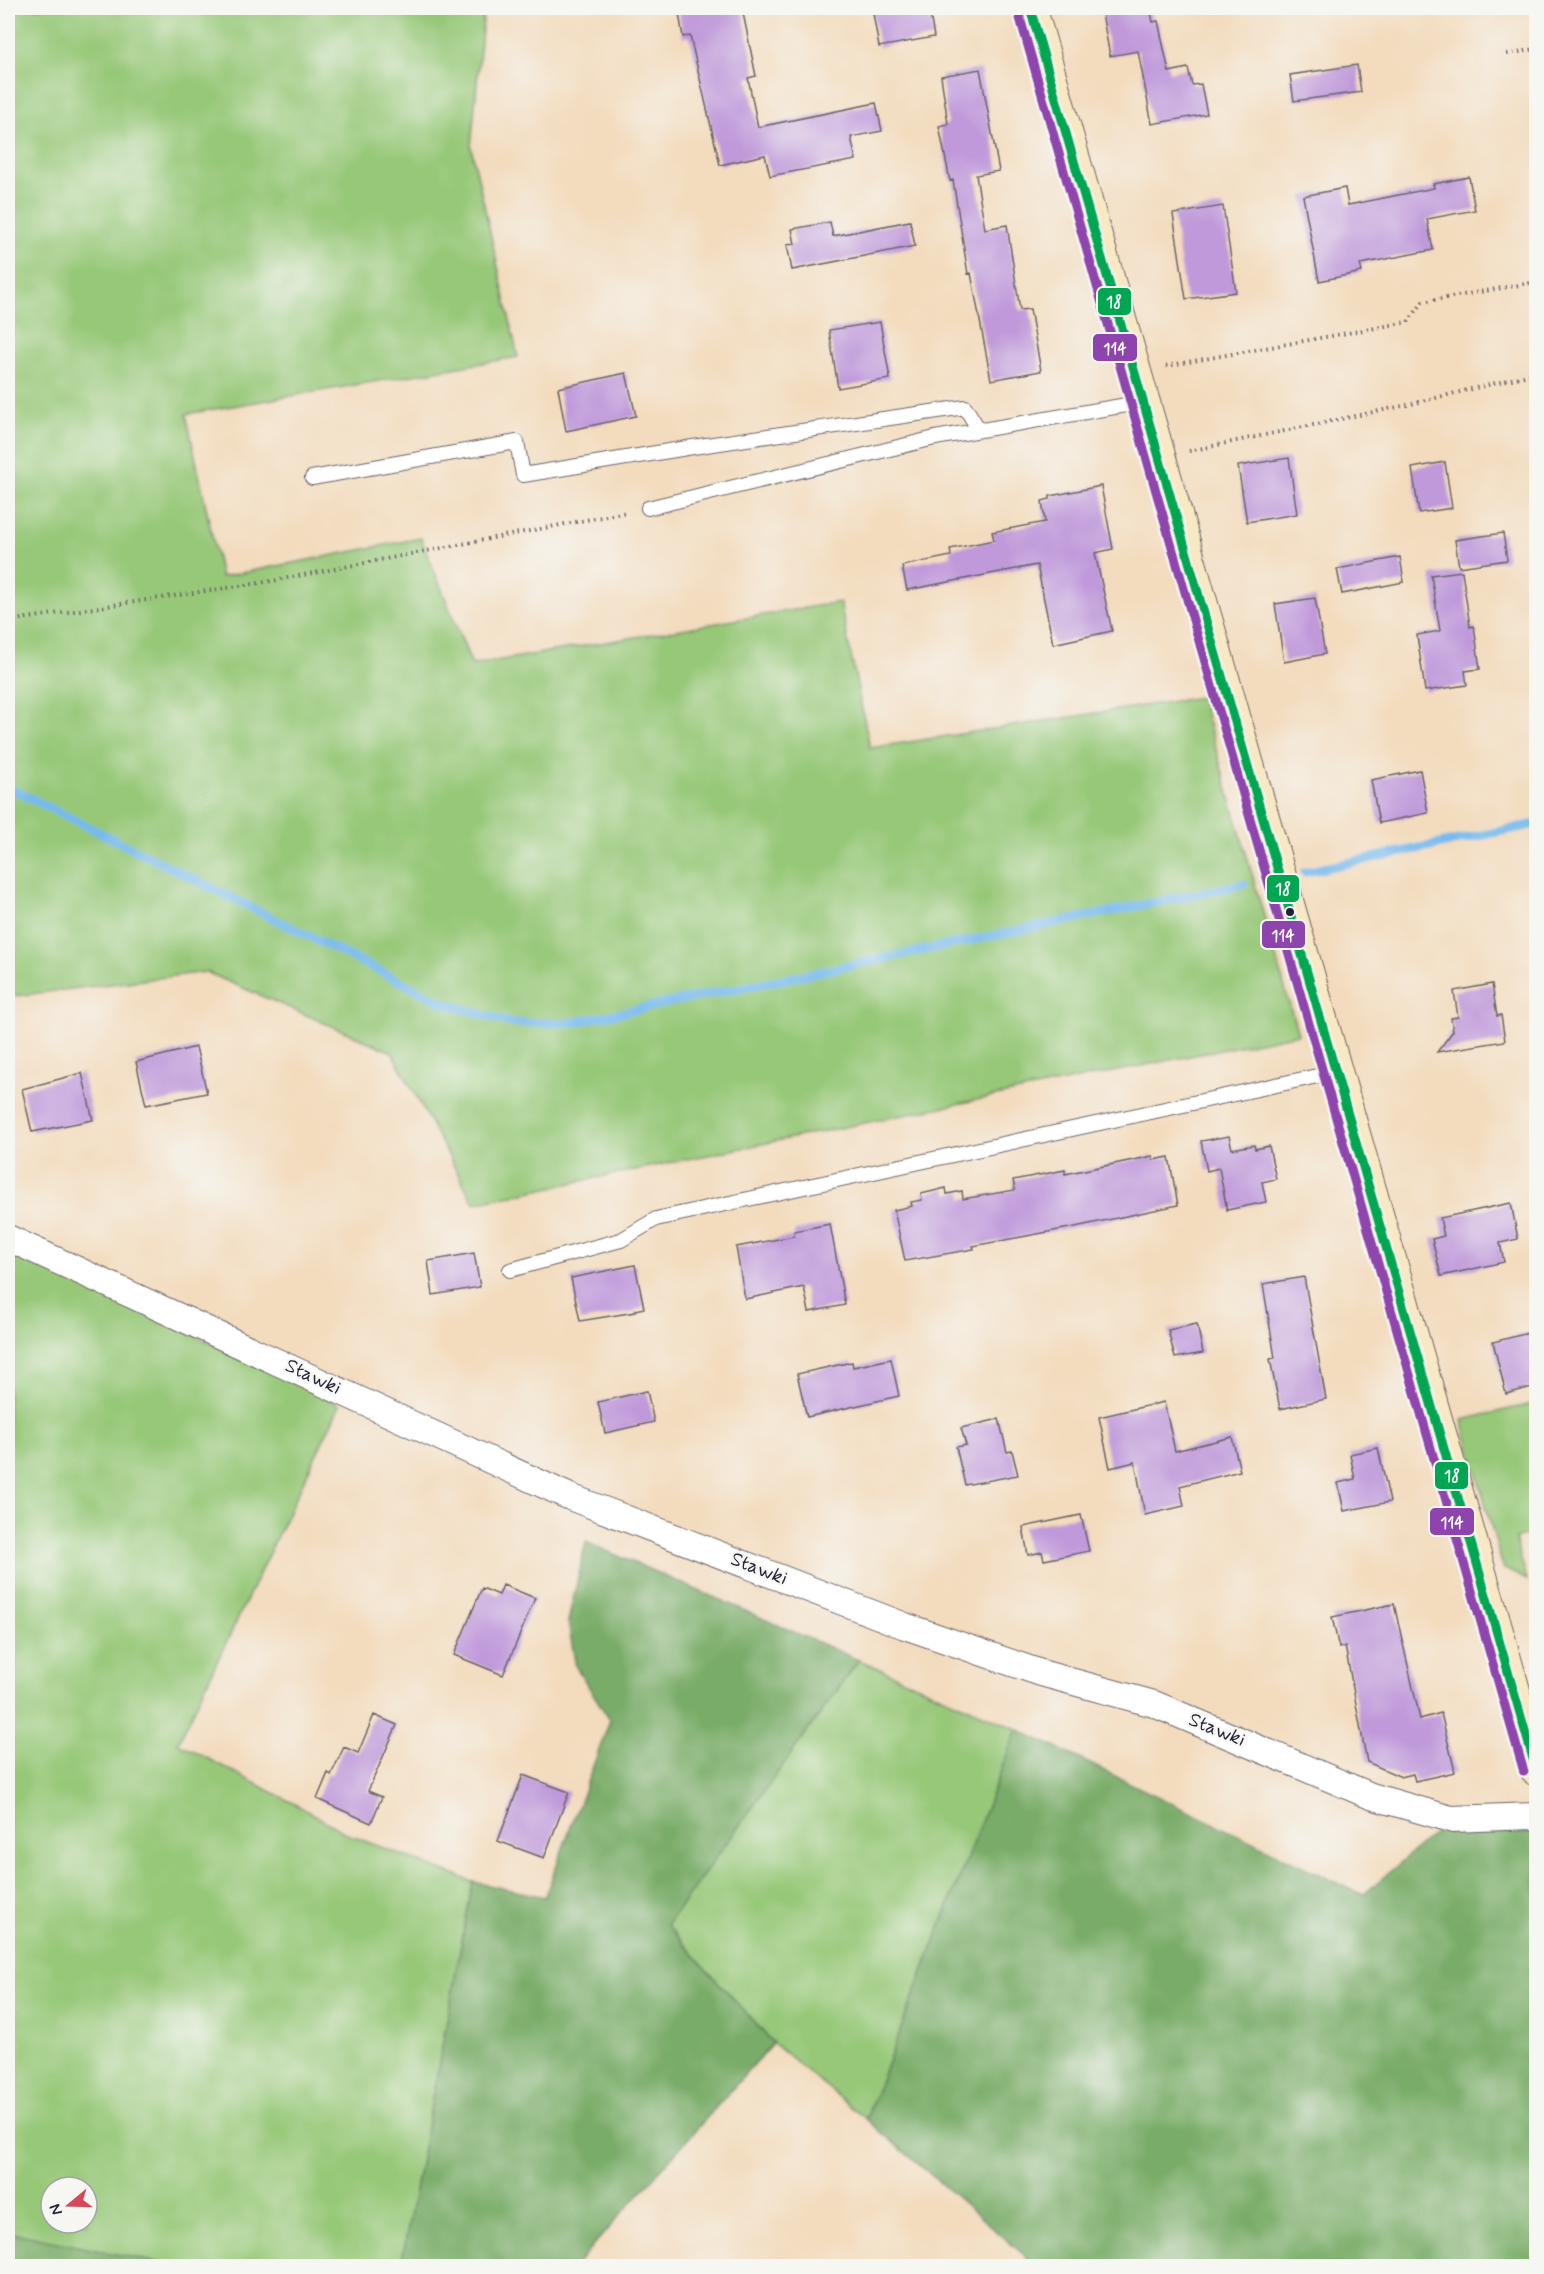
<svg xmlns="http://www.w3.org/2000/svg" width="1544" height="2274" font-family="Mynerve,sans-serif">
<rect width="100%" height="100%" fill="#f6f6f2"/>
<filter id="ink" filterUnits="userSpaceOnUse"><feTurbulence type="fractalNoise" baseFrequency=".0167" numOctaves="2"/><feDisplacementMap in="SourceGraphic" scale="12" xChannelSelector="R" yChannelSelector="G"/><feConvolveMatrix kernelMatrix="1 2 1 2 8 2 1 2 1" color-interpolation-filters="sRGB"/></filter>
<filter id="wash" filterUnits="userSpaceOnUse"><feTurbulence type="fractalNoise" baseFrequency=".008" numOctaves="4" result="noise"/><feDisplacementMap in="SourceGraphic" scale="24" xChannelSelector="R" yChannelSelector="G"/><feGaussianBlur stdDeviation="1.35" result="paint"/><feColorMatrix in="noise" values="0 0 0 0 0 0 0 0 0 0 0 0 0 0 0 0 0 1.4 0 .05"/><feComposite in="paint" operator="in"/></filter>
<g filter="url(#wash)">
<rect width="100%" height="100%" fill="#f3dbbd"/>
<path fill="#97c878" stroke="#5c755a" stroke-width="1.5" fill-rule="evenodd" d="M8,8H484L471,147L518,357L186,414L221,577L421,538L472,665L840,602L870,748L1201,697L1298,1034L474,1203L392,1052L206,972L8,997Z
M8,1246L340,1405L178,1743L295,1804L349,1835L473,1882L401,2266H174L8,2232ZM51,2187H87V2223H51Z
M1536,1403V1532L1515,1539L1527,1580L1503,1568L1462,1420Z
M859,1660L1017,1729L866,2119L773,2043L667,1925Z"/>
<path fill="#79ac68" stroke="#4e6752" stroke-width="1.5" d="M586,1542L859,1660L667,1925L773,2043L575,2266H401L473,1882L545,1897L610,1720L576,1667L568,1622Z
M1017,1729L1363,1895L1451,1819L1536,1816V2266H1037L866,2119Z
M8,2232L173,2266H8Z"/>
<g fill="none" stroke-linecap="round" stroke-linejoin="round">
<path stroke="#77baed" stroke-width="9" d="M8,787L444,1003L511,1023H571L1244,884
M1305,872L1536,824"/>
</g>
<g id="blocks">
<path fill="#bf99da" d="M678,8H742L756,76L748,78L758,127L876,103L882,131L851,137L856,160L770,176L765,155L720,165L690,36L683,37Z
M872,8H929L934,37L879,47Z
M1101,8H1150L1153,22L1158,21L1169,72L1188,68L1192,85L1201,84L1207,114L1152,124L1138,51L1110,56Z
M1357,65L1361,92L1294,101L1290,75Z
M980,69L999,171L976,175L985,229L1007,225L1020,310L1030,309L1041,371L991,380L971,273L968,274L953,180L950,181L939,126L948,124L941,76Z
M1469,177L1475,210L1427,219L1433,250L1360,264L1362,272L1319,281L1303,196L1345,188L1348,205L1434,188L1433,184Z
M1223,206L1236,292L1186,299L1173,214Z
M910,221L915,246L792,270L787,245L795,244L792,229L830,222L833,236Z
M880,322L890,379L838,388L829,330Z
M626,373L636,416L566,431L558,388Z
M1289,458L1297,514L1247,522L1238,466Z
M1445,462L1452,508L1419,513L1412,468Z
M1101,486L1113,549L1095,553L1112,631L1053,644L1037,565L907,590L902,566L951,556L950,549L994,540L992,532L1045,522L1042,501L1050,499V496Z
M1503,533L1507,560L1459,567L1455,540Z
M1400,557L1404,582L1342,594L1337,569Z
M1462,571L1470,627L1474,626L1480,669L1465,671L1467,685L1425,691L1417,635L1440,631L1431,575Z
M1315,598L1325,654L1284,662L1275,604Z
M1420,770L1428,813L1379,823L1371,780Z
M1492,984L1497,1016L1501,1015L1505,1041L1437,1052L1453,1031L1451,1018L1458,1017L1454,991Z
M196,1047L207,1093L146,1105L136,1062Z
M82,1073L93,1120L32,1132L22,1089Z
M1229,1136L1232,1149L1254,1145L1255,1149L1269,1146L1276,1179L1262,1182L1266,1202L1227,1210L1219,1168L1207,1171L1201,1141Z
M1153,1156V1160L1169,1157L1178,1205L1075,1227L973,1246L974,1249L905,1261L894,1210L912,1206L911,1202L922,1200L921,1194L946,1188L947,1194L962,1191L963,1199L1015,1190L1013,1180L1065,1170V1174Z
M1511,1203L1518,1239L1500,1243L1504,1262L1441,1276L1432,1239L1444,1236L1440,1218Z
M830,1224L845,1305L809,1312L804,1287L745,1299L736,1247L794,1236V1231Z
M474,1253L480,1287L433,1295L428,1261Z
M635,1265L644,1308L635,1310V1312L580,1321L571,1278Z
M1304,1277L1326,1399L1280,1409L1270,1359L1275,1358L1263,1284Z
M1197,1324L1203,1353L1175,1358L1168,1330Z
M1536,1331V1386L1506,1394L1493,1342Z
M891,1359L899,1396L807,1417L797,1374L852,1362L853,1367Z
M647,1391L654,1422L605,1433L598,1402Z
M1164,1402L1175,1451L1232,1437L1240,1471L1180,1486L1184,1506L1145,1515L1135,1462L1110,1468L1099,1417Z
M999,1419L1007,1452L1012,1451L1018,1475L965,1485L956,1447L966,1445L961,1428Z
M1378,1448L1390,1502L1344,1511L1338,1483L1355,1479L1350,1454Z
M1081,1515L1089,1551L1044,1560L1042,1552L1028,1555L1023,1527Z
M503,1585L535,1598L503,1675L454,1655L482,1588L499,1595Z
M1394,1604L1420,1719L1441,1713L1455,1772L1415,1781L1413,1774L1401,1777L1367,1762L1345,1646L1339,1648L1332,1617Z
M374,1715L397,1725L368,1791L382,1797L371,1823L317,1799L328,1773L331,1775L344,1747L358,1753Z
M523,1775L569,1792L544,1858L498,1841Z"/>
</g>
</g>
<g filter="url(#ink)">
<use href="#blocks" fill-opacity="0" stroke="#6b6368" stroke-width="1.5"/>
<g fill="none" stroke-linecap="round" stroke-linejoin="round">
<defs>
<path id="lane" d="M312,478L517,442L523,475L693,447L965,407L979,430
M648,508L935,438L1144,402
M510,1270L621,1240L656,1219L1336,1072"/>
<path id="street" d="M8,1238L570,1497L905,1626L1041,1673L1154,1704L1371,1796L1451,1819L1536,1816"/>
<path id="secondary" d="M1030,8L1536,1769"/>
</defs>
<use href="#lane" stroke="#6b6368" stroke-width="16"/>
<use href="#street" stroke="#6b6368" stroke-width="28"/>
<use href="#secondary" stroke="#6b6368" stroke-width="35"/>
<path stroke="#6b6368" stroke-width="4" stroke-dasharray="1.5 4.5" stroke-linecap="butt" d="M1507,54L1536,49
M1166,366L1408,322L1423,302L1536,282
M1189,451L1407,405L1536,373
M8,621L272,581L627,512"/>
<use href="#lane" stroke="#fff" stroke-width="14"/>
<use href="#street" stroke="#fff" stroke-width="26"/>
<use href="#secondary" stroke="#f8e8c3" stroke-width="33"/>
<defs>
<path id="bus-1" d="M1030,8L1536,1769"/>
<path id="bus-2" d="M1018,11L1524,1772"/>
</defs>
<use href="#bus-1" stroke="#f6f6f2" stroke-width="14"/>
<use href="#bus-2" stroke="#f6f6f2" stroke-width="14"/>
<use href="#bus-1" stroke="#00a651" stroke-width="9"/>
<use href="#bus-2" stroke="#8e44ad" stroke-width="9"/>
</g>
</g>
<circle fill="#22223b" stroke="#f6f6f2" stroke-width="2" cx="1290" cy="912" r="5"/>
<g text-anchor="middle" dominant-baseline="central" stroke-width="4.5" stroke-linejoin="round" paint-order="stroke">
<g font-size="20" fill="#22223b" stroke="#f6f6f2">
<text transform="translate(313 1377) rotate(25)">Stawki</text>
<text transform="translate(759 1569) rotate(21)">Stawki</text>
<text transform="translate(1217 1730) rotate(22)">Stawki</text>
</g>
</g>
<g stroke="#f6f6f2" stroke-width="2">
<rect x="1097" y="287" width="35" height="29" rx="6" fill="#00a651"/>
<rect x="1092" y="333" width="46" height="29" rx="6" fill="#8e44ad"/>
<rect x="1266" y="874" width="34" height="29" rx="6" fill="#00a651"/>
<rect x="1261" y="920" width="45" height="29" rx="6" fill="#8e44ad"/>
<rect x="1434" y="1461" width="35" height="29" rx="6" fill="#00a651"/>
<rect x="1429" y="1507" width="46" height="29" rx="6" fill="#8e44ad"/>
</g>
<g font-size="16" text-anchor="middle" font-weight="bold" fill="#fff">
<text x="1114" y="307">18</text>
<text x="1115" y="354">114</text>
<text x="1283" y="894">18</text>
<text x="1283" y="941">114</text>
<text x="1452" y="1481">18</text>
<text x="1452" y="1528">114</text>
</g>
<rect width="1544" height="2274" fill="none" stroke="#f6f6f2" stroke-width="30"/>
<g transform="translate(69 2205) rotate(251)"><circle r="28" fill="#f6f6f2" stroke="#a1a1a9" stroke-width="1.5"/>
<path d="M0-4.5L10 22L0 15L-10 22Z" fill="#d1495b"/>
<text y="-9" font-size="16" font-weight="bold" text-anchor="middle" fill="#22223b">N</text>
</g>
</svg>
